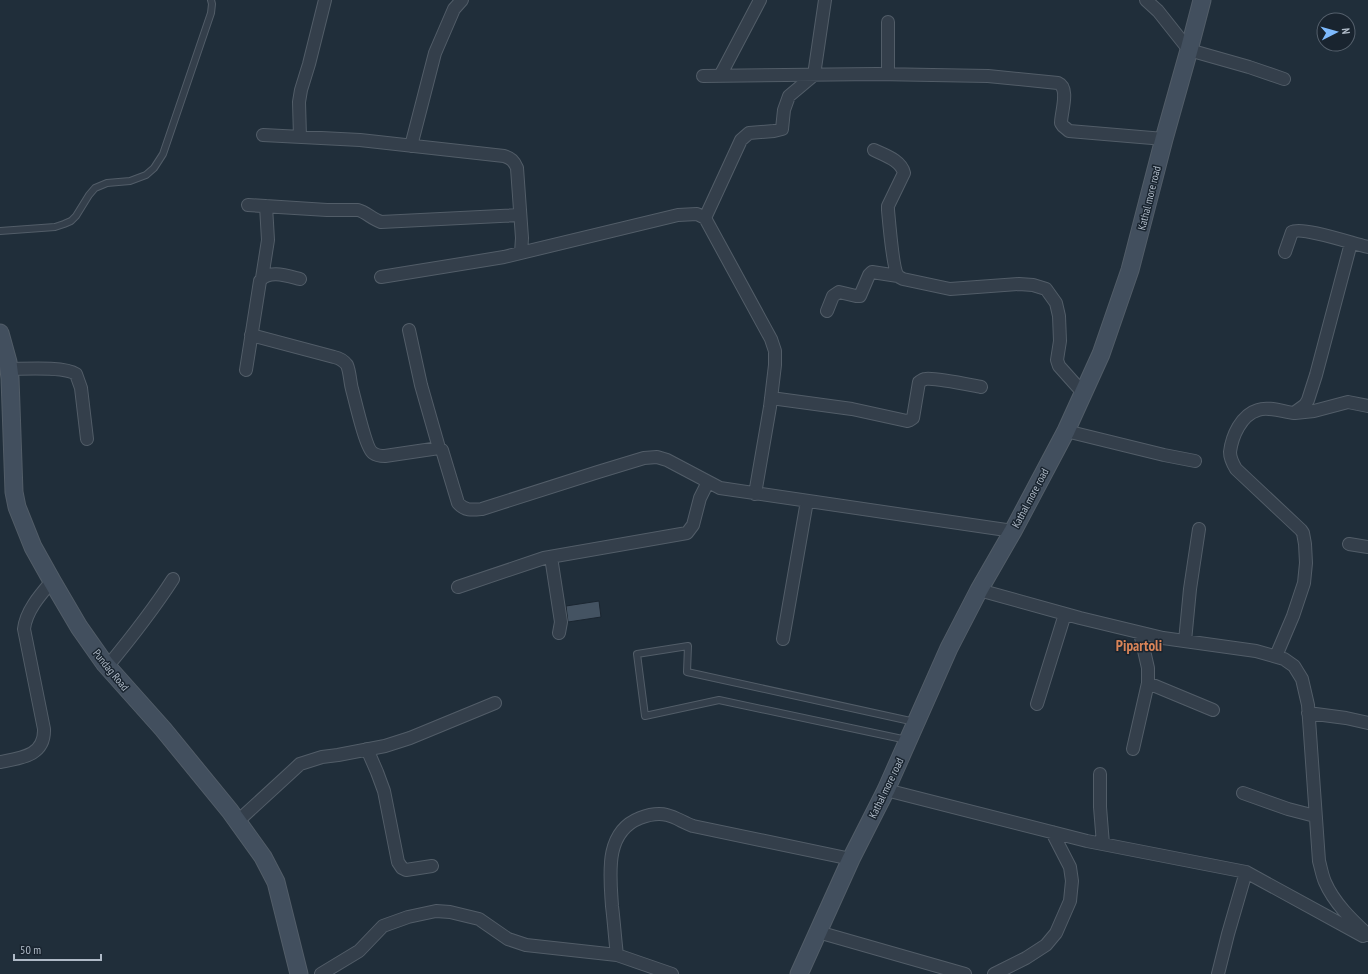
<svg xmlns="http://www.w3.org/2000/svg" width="1368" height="974" font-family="'PT Sans Narrow',sans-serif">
<rect width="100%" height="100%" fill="#202e3a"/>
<path fill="#445362" stroke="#1b2631" d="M599,601L601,617L568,622L566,606Z"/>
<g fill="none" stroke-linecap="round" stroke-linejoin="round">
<defs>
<path id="lane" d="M0,231L55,227L64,224L71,221L76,216L89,195L95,188L107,183L130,181L146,175L154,168L163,154L211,13L212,4L211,0
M907,740L719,700L645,716L637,654L688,646L687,672L915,722"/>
<path id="street" d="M1146,0L1158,11L1189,50L1249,67L1284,79
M888,22V74
M703,76L877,74L988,76L1058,83C1070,88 1061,112 1061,123L1063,126L1069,131L1164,139
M720,76L760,0
M263,135L360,140L504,156C511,158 514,161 517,168L522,238L521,253
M300,137L299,102L301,90L309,64L325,0
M411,146L435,53L454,9L462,0
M874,150C884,155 901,160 904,173L888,206V210C889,221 893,270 898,276C899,277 903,279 903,279L950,289L1019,284L1033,285L1046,289L1056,303L1059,316L1060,341L1057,360L1059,366L1084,394
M248,205L327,210H358C366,212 372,219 381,222L520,215
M705,218L741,140L749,133L774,131L782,129L784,110L789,96L814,75L825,0
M1285,252L1292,232C1302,226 1354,244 1368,247
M381,277L504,257L678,215L697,214L705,218L771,339L775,351V365L770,407L755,494
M262,278L268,240L266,206
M827,311L833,296L839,292L856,296H860L869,275L872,272L898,276
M409,330L421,385L439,448
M251,335L334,357C339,358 344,361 347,365C350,372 350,382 352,389C355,400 366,449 373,453C377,456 381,456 385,456L439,448L442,450L458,503C465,511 472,510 482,509L598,472L644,458L657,457L667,460L720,488L1013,531
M9,369C24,369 64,366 76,374L81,388L87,439
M246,370L260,281C268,269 288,276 300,279
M771,398L852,409L907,421L910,420L913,418L919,382C921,381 922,380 925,379C934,377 970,385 981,387
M1295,413L1314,411L1348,402L1368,406
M1066,431L1164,455L1195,461
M1349,544L1368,547
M551,557L561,622L559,633
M458,587L544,558L687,533L693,525L700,498L708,482
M979,590L1080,618L1163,638L1256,651L1284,659L1294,666L1302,679L1308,705L1319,861C1321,868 1322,875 1325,882C1334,903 1352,920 1368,935
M783,639L807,501
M1185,641L1190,589L1199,529
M1276,656L1293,616L1304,583L1306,563L1305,544L1303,533L1301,530L1236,469C1233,464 1230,459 1230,452C1232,436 1241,415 1258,410C1268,406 1284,412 1294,413L1305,405L1308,400L1316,375L1351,243
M107,667C131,638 153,610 173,579
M1148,683L1213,710
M1037,704L1065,614
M1308,713L1346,718L1368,723
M367,749L377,772L384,791L398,862L402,868L406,870L432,866
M1133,749L1148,683V668L1140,633
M0,762C21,758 45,756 44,729L24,629C26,611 40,595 52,581
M1100,774V807L1103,844
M886,790L1087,841L1246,872
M1243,793L1288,809L1315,816
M238,821L300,764L322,757L338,755L385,746L410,738L495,703
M818,932L965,974
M617,955C615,939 614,922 612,906C610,875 604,832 640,818C648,815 659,813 667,815C676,817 684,823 693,826L851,859
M321,974L359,951L383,926L408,917L436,911L450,912L479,919L508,939L526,945L617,955L672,974
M994,974L1026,958L1046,945L1056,933L1070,901L1072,881L1070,867L1052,832
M1218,974L1228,934L1246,872L1363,936"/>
<path id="secondary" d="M0,333L8,362L10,378L14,492L17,507L33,547L52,581L79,627L105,664L163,729L230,811L263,857L276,882L299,974
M799,974L851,859L886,790L949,648L979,590L1013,531L1066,431L1101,354L1130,270L1164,139L1189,50L1202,0"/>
</defs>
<use href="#lane" stroke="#525d68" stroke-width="8"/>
<use href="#street" stroke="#525d68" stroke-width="14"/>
<use href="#secondary" stroke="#525d68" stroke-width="19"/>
<use href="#lane" stroke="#343f4b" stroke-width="6"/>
<use href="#street" stroke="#343f4b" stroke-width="12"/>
<use href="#secondary" stroke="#424f5e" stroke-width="17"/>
</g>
<g text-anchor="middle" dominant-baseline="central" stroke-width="3" stroke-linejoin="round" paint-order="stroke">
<g font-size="11" fill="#afbac7" stroke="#19242f">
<text transform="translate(1149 198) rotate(-76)">Kathal more road</text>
<text transform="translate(1030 498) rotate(-62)">Kathal more road</text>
<text transform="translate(111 670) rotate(51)">Pundag Road</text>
<text transform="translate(886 788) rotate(-64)">Kathal more road</text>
</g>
<g font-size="15" font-weight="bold" fill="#d98458" stroke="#19242f">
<text x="1139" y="645">Pipartoli</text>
</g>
</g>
<g transform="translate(1336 32) rotate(84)"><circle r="19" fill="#19242f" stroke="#55606c"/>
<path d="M0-3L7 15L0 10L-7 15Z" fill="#7ebafd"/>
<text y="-6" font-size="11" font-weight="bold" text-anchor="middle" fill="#afbac7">N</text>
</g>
<path d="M14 954v6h87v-6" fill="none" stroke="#afbac7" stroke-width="2"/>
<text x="20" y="954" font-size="12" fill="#afbac7" stroke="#19242f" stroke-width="3" paint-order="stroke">50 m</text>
</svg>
